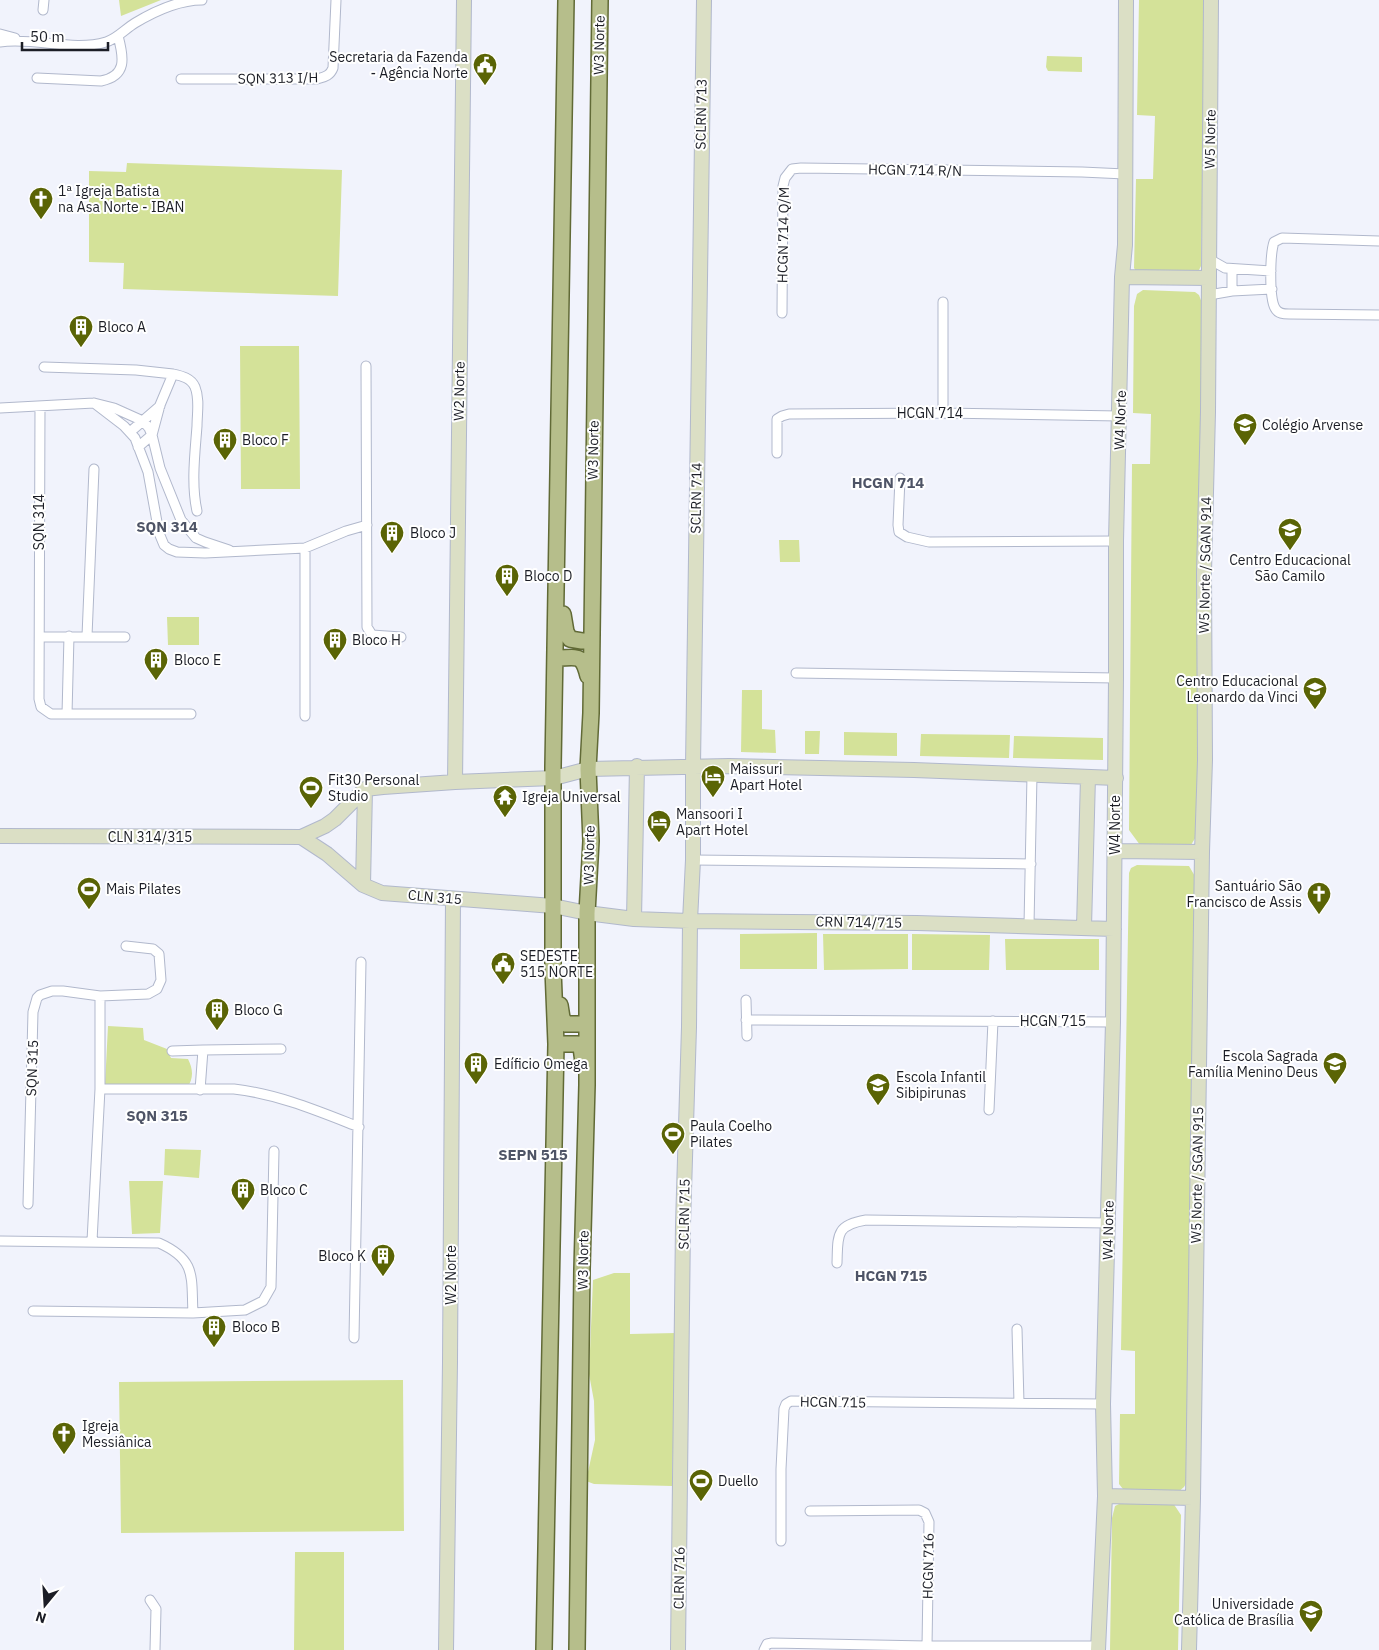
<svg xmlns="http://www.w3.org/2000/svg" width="1379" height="1650" font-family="'IBM Plex Sans',sans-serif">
<rect width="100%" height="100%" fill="#f1f3fc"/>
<path fill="#d4e299" d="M119,0H161L121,16Z
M1139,0H1206L1201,266L1198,272L1137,273L1134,268L1136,179H1153L1155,116L1137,115Z
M1047,56L1082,57V72L1048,71L1046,67Z
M127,163L342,170L338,296L123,289L124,263L89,262V171L126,172Z
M1143,290L1195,292L1199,295L1202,303L1197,835L1191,845H1140L1129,830L1132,464H1150L1151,414L1133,413L1134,306L1137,294Z
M240,346H299L300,489H241Z
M779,540H799L800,562H780Z
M167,617H199V645H168Z
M742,690H762V729L775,730L776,753L741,752Z
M805,731H820L819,754H805Z
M844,732L897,733V756L844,755Z
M921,734L1010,735L1009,758L920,756Z
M1014,736L1103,738V760L1013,758Z
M1137,865L1189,866L1196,878L1187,1482L1184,1487L1177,1493L1129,1492L1123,1489L1119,1484L1120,1414H1135V1351L1121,1350L1129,873L1131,868Z
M817,933V969H740V934Z
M823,934H908V969L824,970Z
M912,934L990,935L989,970H912Z
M1005,939H1099V970H1006Z
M108,1026L143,1028L144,1040L167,1049L171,1058L188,1059C193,1069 194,1078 187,1088L105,1085Z
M165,1149L201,1150L199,1178L164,1175Z
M129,1181H163L160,1233L132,1234Z
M614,1273H630V1334L676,1333L672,1486L594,1484L586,1481L595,1440L594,1401L589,1374L593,1280Z
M403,1380L404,1531L121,1533L119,1382Z
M1121,1503H1173L1181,1515L1178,1650H1110L1112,1518L1115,1506Z
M295,1552H344V1650H294Z"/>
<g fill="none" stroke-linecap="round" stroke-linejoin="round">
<defs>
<path id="street" d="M43,10L44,0
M0,34L15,38
M0,42C36,37 73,52 106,42C117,39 125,29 135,23C155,11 179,0 202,0
M37,78L101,81C127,76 124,58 118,36
M181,79H317C324,77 330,76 333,68L336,0
M1379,241L1282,238L1274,242C1270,254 1269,297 1275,308C1278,314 1284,314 1289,314L1379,315
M1209,259L1225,268L1271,271
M1232,269V291
M1209,295L1232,291L1272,289
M943,302V413
M782,313L783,186L785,178L792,169L801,168L1082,172L1125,174
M366,366L367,627L372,635L401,637
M44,367L136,370L173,374
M94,403L124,426L135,438L148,472L159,533L164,545L169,549L177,552L205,553L305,548L346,531L367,525
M40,406L39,699L41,707L51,714H191
M0,408L94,403L114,408L143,421L149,428L152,435L160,468L181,520L196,538L205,542L229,550
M130,432L160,406
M138,447L152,435L160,405L173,374C182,376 191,378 195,387C200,399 197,414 197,426C195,453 191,484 197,511
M777,453V419L782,416L789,414L943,413L1119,416
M900,478L898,525L899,532L907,537L929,542L1116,541
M87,636L94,469
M40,637H125
M796,673L1116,678
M67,714L69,636
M305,716V548
M693,860L1031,864
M1029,925L1032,775
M746,1000L747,1036
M746,1020L1113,1022
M203,1050L281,1049
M172,1051L203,1050L200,1090
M100,1089H234C278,1094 318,1111 359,1127
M989,1110L993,1021
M28,1204L33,1012L37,998L40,995L52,991H63L100,996L148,994L157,989L161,980L159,954L153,949L126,946
M0,1241L159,1243C197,1260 191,1277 193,1313
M92,1241L100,1089V996
M837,1263C838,1236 835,1225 866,1220L1108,1223
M33,1311L193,1313L245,1310L263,1301L271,1287L274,1151
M1017,1329L1019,1403
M354,1338L361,962
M810,1511L919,1510L925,1513L929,1522L927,1646
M781,1541V1469L784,1409L786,1404L791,1401L1103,1404
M150,1600L156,1609L155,1650
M764,1650L767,1644L772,1643L927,1646H1098"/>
<path id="secondary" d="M1122,277L1209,278
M455,782L464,0
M0,836L301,837L325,826L335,819L365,789L383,787L455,782L554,778L588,769L729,766L914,770L1116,778
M301,837L327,854L363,885L382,893L553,906L587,913L634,919L690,921L917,923L1114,929
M1115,851L1202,852
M363,885L365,789
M634,919L637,766
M1084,927L1088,777
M1105,1496L1193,1498
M446,1650L450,1362L453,899
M678,1650L683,1224L689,1027L690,921L693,860V766L704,0
M1098,1650L1105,1496L1103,1404L1113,1022L1116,678V541L1122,277L1125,245L1126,0
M1189,1650L1193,1498L1202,852L1205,760L1204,573L1208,412L1211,0"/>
<path id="primary" d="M563,614L566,632L570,639L582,641H591
M556,658C578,658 582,653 588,676
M560,1005L562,1018L566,1024H586
M556,1044H578L581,1047L583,1062
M544,1650L556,1044L553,969V767L566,0
M577,1650L582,1269L587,1085V913L591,841L588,769L591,713L600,0"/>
</defs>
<use href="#street" stroke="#b1b8cc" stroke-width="11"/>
<use href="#secondary" stroke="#b1b8cc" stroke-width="16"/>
<use href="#primary" stroke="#616a36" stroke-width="18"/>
<use href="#street" stroke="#fff" stroke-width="9"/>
<use href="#secondary" stroke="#dbdfc5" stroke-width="14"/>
<use href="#primary" stroke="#b6be8b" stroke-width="15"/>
</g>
<defs>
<symbol id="civic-pin" viewBox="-11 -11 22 30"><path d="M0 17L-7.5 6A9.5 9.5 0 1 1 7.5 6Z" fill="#5a6405" stroke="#fff"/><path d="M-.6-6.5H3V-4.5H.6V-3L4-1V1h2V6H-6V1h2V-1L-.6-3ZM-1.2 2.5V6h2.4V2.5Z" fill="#fff"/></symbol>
<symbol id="church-pin" viewBox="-11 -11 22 30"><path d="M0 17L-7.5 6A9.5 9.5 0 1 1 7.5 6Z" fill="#5a6405" stroke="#fff"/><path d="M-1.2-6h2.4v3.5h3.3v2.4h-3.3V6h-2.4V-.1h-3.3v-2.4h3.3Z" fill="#fff"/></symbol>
<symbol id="building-pin" viewBox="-11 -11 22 30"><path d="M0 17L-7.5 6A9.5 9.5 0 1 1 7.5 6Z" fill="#5a6405" stroke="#fff"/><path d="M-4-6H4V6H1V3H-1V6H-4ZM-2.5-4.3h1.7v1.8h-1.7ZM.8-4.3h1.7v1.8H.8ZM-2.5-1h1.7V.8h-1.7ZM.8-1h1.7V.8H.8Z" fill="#fff"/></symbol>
<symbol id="school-pin" viewBox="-11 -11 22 30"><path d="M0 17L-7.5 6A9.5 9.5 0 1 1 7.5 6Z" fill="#5a6405" stroke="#fff"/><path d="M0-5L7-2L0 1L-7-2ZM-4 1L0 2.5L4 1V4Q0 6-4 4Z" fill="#fff"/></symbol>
<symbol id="hotel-pin" viewBox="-11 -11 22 30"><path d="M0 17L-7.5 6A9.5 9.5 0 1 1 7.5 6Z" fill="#5a6405" stroke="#fff"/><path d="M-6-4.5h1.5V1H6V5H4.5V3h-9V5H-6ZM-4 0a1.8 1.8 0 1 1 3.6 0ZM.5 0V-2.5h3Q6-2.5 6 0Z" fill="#fff"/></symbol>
<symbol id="stadium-pin" viewBox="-11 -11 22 30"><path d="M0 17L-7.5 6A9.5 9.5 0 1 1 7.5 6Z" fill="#5a6405" stroke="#fff"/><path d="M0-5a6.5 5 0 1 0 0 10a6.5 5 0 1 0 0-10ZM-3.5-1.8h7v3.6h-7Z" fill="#fff"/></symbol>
<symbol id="temple-pin" viewBox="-11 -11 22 30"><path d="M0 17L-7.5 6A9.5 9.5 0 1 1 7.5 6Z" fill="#5a6405" stroke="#fff"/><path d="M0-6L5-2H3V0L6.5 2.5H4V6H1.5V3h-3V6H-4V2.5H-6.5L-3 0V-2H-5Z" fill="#fff"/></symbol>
<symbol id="university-pin" viewBox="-11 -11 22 30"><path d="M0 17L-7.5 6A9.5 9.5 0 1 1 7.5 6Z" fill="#5a6405" stroke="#fff"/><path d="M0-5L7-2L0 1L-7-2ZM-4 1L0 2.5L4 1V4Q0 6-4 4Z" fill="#fff"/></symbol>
</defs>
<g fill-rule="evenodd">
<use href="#civic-pin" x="471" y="51" width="28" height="38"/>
<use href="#church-pin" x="27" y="185" width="28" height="38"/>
<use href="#building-pin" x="67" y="313" width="28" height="38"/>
<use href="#school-pin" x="1231" y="411" width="28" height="38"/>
<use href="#building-pin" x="211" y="426" width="28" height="38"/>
<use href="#school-pin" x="1276" y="516" width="28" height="38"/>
<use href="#building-pin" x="378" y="519" width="28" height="38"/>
<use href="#building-pin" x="493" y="562" width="28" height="38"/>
<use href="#building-pin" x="321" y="626" width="28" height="38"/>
<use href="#building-pin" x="142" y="646" width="28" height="38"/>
<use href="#school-pin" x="1301" y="675" width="28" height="38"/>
<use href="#hotel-pin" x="699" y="763" width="28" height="38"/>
<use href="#stadium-pin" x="297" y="774" width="28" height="38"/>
<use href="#temple-pin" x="491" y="783" width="28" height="38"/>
<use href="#hotel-pin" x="645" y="808" width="28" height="38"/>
<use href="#stadium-pin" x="75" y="875" width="28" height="38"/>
<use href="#church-pin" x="1305" y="880" width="28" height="38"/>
<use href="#civic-pin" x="489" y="950" width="28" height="38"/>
<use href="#building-pin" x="203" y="996" width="28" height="38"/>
<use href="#building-pin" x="462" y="1050" width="28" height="38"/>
<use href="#school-pin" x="1321" y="1050" width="28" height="38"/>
<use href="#school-pin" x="864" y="1071" width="28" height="38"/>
<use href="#stadium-pin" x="659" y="1120" width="28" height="38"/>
<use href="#building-pin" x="229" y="1176" width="28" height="38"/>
<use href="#building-pin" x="369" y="1242" width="28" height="38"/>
<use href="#building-pin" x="200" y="1313" width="28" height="38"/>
<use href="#church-pin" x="50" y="1420" width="28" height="38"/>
<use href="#stadium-pin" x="687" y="1467" width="28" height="38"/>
<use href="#university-pin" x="1297" y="1598" width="28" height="38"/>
</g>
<g text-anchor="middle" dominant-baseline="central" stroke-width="4" stroke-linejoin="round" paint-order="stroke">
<g font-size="14" fill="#1c1e26" stroke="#fff">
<text transform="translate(599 45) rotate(-89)">W3 Norte</text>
<text transform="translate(278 78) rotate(-1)">SQN 313 I/H</text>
<text transform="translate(701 114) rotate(-89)">SCLRN 713</text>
<text transform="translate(1210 139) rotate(-89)">W5 Norte</text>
<text transform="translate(915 170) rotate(1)">HCGN 714 R/N</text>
<text transform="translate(783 235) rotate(-89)">HCGN 714 Q/M</text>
<text transform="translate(459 391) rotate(-89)">W2 Norte</text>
<text x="930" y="413">HCGN 714</text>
<text transform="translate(1120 420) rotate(-88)">W4 Norte</text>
<text transform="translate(593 450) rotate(-89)">W3 Norte</text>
<text transform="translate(696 498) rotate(-89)">SCLRN 714</text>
<text transform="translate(39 522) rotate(-90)">SQN 314</text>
<text transform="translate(1205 565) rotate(-89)">W5 Norte / SGAN 914</text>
<text transform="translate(1115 825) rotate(-90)">W4 Norte</text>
<text x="150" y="837">CLN 314/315</text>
<text transform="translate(589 855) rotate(-89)">W3 Norte</text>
<text transform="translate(435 897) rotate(5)">CLN 315</text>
<text transform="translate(859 922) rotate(1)">CRN 714/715</text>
<text x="1053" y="1021">HCGN 715</text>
<text transform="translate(32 1068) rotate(-88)">SQN 315</text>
<text transform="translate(1197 1175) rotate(-89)">W5 Norte / SGAN 915</text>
<text transform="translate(684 1214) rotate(-89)">SCLRN 715</text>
<text transform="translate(1108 1230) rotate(-89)">W4 Norte</text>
<text transform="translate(583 1260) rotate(-89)">W3 Norte</text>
<text transform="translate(451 1275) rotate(-90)">W2 Norte</text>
<text transform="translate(833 1402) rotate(1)">HCGN 715</text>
<text transform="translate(928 1566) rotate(-89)">HCGN 716</text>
<text transform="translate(679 1578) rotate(-89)">CLRN 716</text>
</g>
<g font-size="14" fill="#1c1e26" stroke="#fff" text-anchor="start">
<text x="468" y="57" text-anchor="end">Secretaria da Fazenda<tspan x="468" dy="16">- Agência Norte</tspan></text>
<text x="58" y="191">1ª Igreja Batista<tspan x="58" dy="16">na Asa Norte - IBAN</tspan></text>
<text x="98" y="327">Bloco A</text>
<text x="1262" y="425">Colégio Arvense</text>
<text x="242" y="440">Bloco F</text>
<text x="410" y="533">Bloco J</text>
<text x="1290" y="560" text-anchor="middle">Centro Educacional<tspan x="1290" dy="16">São Camilo</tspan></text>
<text x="524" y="576">Bloco D</text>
<text x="352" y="640">Bloco H</text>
<text x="174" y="660">Bloco E</text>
<text x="1298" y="681" text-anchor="end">Centro Educacional<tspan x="1298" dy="16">Leonardo da Vinci</tspan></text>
<text x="730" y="769">Maissuri<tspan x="730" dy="16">Apart Hotel</tspan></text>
<text x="328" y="780">Fit30 Personal<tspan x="328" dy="16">Studio</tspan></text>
<text x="522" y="797">Igreja Universal</text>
<text x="676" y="814">Mansoori I<tspan x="676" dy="16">Apart Hotel</tspan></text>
<text x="1302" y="886" text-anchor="end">Santuário São<tspan x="1302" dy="16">Francisco de Assis</tspan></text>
<text x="106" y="889">Mais Pilates</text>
<text x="520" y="956">SEDESTE<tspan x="520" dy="16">515 NORTE</tspan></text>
<text x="234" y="1010">Bloco G</text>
<text x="1318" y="1056" text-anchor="end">Escola Sagrada<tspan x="1318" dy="16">Família Menino Deus</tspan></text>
<text x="494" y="1064">Edíficio Omega</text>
<text x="896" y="1077">Escola Infantil<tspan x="896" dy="16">Sibipirunas</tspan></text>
<text x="690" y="1126">Paula Coelho<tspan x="690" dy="16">Pilates</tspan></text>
<text x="260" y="1190">Bloco C</text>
<text x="366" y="1256" text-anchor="end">Bloco K</text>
<text x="232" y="1327">Bloco B</text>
<text x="82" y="1426">Igreja<tspan x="82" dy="16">Messiânica</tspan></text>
<text x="718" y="1481">Duello</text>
<text x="1294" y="1604" text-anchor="end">Universidade<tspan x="1294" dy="16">Católica de Brasília</tspan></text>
</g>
<g font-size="15" font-weight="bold" fill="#4e5466" stroke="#fff">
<text x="888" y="482">HCGN 714</text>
<text x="167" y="526">SQN 314</text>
<text x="157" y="1115">SQN 315</text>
<text x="533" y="1154">SEPN 515</text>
<text x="891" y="1275">HCGN 715</text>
</g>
</g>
<g transform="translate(45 1605) rotate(198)" stroke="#ffffff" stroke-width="4" paint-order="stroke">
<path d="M0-4L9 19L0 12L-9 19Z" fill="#1c1e26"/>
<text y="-8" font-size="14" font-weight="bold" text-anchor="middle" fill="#1c1e26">N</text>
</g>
<path d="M22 42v8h86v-8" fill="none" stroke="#1c1e26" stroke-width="2.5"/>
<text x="30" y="42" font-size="15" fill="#1c1e26" stroke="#ffffff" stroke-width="4" paint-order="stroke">50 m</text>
</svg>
